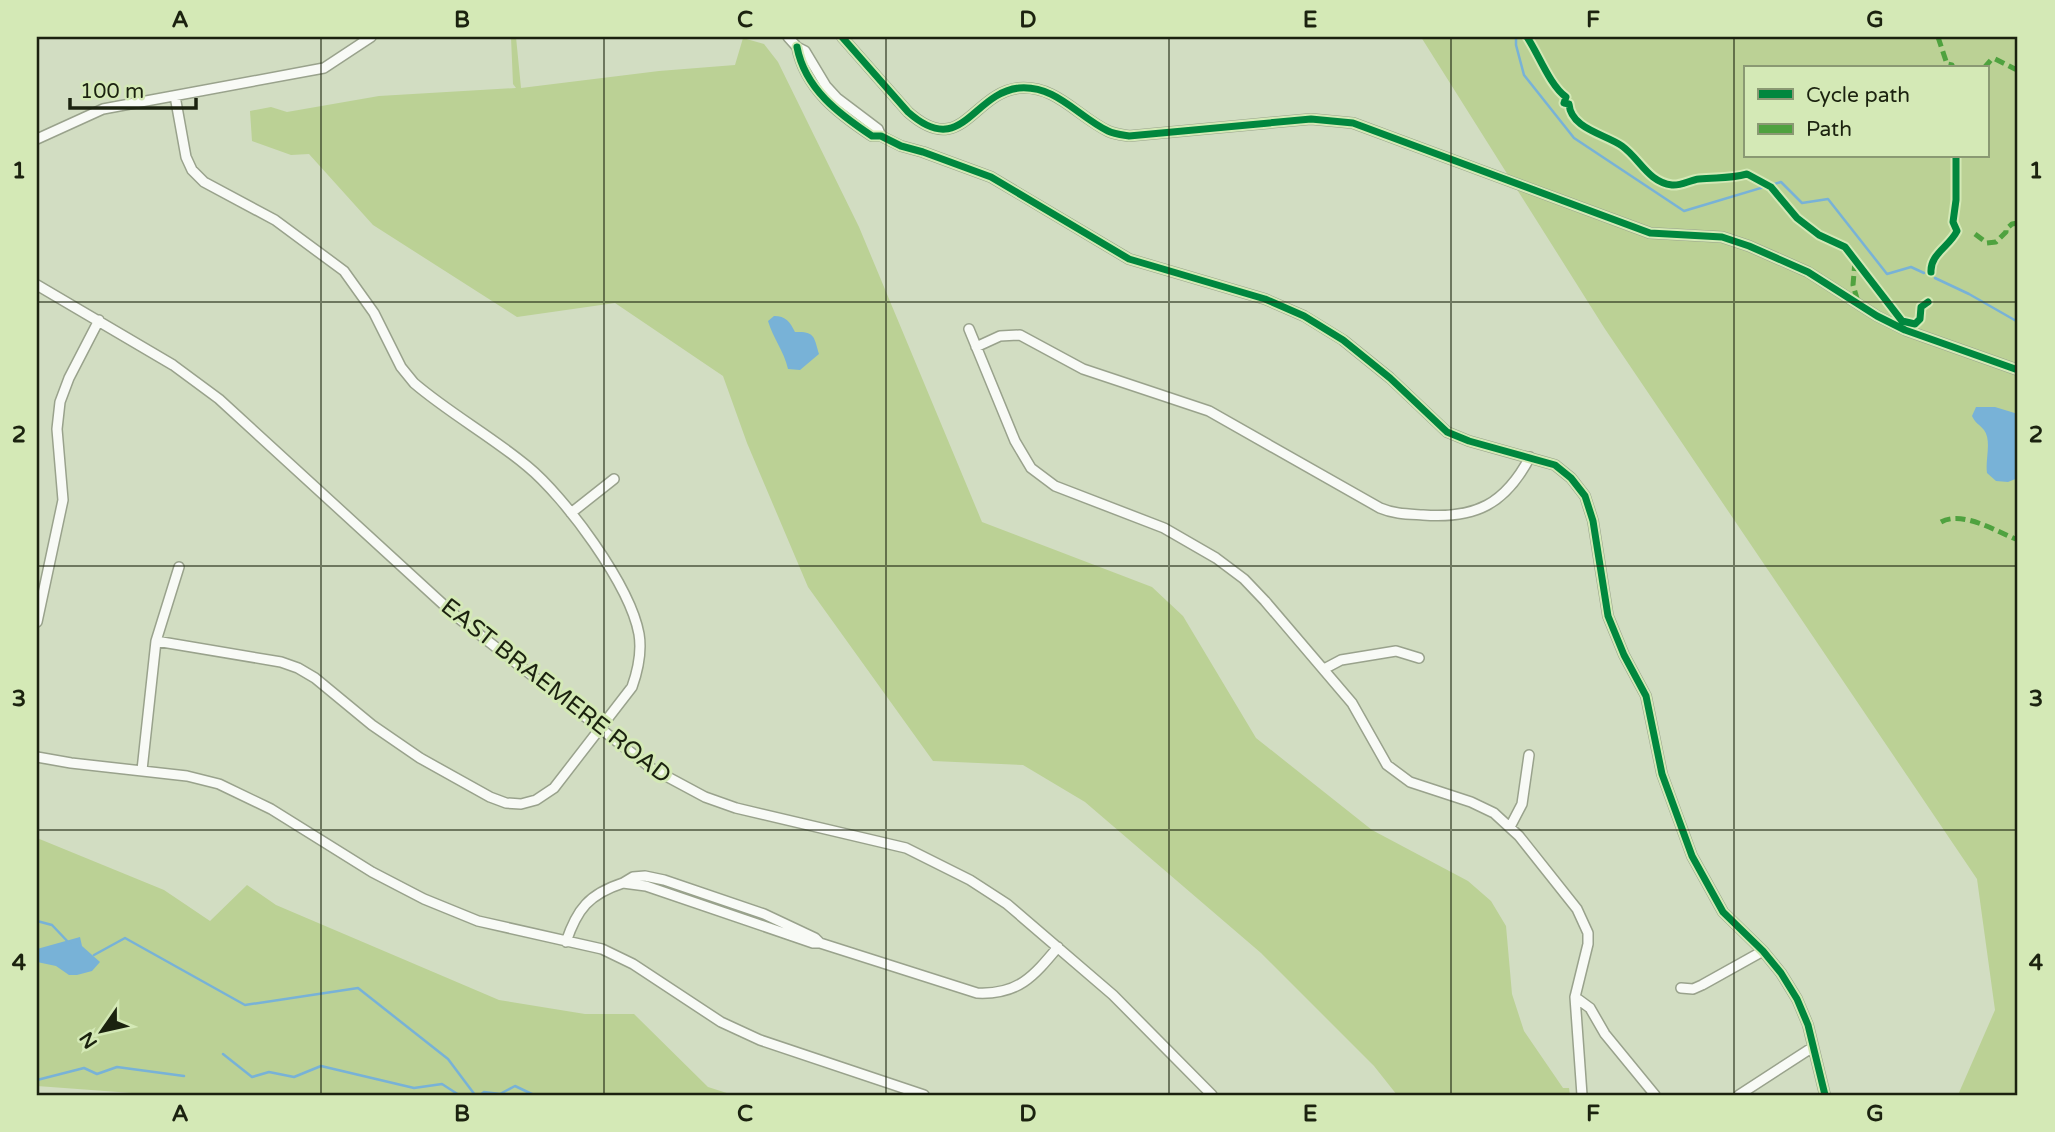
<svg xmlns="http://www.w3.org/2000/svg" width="2055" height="1132" font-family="'Varela Round',sans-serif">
<rect width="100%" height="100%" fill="#d2ddc2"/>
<path fill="#bbd195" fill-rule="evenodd" d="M511,37H516L521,88L659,71L735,65L743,38L764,44L778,62L859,227L982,522L1152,587L1183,616L1256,738L1372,830L1468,881L1491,901L1506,926L1512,994L1524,1031L1563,1088H1569L1570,1095H1397L1374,1066L1261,953L1085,802L1023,765L933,761L808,587L747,443L723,376L615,303L517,317L373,225L309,154L291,155L252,141L250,111L271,107L287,112L379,96L516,88L513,84Z
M1421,37H2018V1095H1958L1995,1010L1977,879L1605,329ZM1745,68H1987V156H1745Z
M37,838L164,890L210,921L247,885L276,905L499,1000L585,1014H634L708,1087L733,1095H133L132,1093L37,1086Z"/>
<path fill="#78b2d7" d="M774,316C786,316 790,322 795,332C815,331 814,337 819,354L800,370L788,369C784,351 773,338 768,321Z
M1976,407H1995L2018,414V478L2008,482L1996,481L1987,473C1985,459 1992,441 1984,430C1979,424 1975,423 1972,416Z
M80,937L82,946L100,962L92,971L77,975H69L56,966L37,962V949Z"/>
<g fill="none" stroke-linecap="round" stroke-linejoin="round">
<path stroke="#78b2d7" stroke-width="2.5" d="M1516,37V45L1524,75L1574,138L1684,211L1781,182L1802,203L1828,199L1887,274L1911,267L1924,273
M1935,278L1969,294L2018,322
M37,921L52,925L70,944
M94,955L125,938L245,1005L358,988L448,1059L475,1095
M223,1054L252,1077L269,1072L294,1077L321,1066L414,1088L442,1084L459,1095
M37,1080L84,1068L97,1074L117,1067L184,1076
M480,1095L484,1092L500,1094L515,1086L534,1095"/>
<defs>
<path id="street" d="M788,37L797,47L805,51L826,86L837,98L878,129L881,136
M842,37L908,112C962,160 972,93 1019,88C1056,85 1077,116 1108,131C1114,134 1123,135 1129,136L1311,119L1353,123L1650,233L1722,237L1749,246L1808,272L1877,316L1905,330L2018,370
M797,47C805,89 839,114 872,136H881L901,146L923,152L991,177L1129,259L1265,299L1304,316L1343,340L1390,378L1447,432L1469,441L1555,465L1571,478L1585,496L1593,521L1608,616L1624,655L1646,696L1662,774L1692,856L1723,912L1763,951L1781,973L1797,999L1808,1025L1825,1095
M37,139L103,109L324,68L371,37
M37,285L173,365L219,399L457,617L651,768L705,797L736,808L906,848L970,880L1007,904L1113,995L1212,1095
M969,329L1015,441L1031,468L1055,486L1164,528L1216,558L1244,579L1265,601L1352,703L1387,765L1410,782L1471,802L1494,813L1519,836L1577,909L1588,933V944L1575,997L1582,1095
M976,347L1000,336L1020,335L1083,369L1209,411L1380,508C1394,514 1408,514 1423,515C1476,519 1505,504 1530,457
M571,513L614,479
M37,622L63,500L57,429L60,402L69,378L99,320
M156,641L281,662L298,668L315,678L372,725L420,758L490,797L506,803L521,804L536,800L554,788L632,687C638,670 642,652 639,634C630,585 565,497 527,466C491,436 449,413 414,383L401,367L374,313L344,271L275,220L204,182L192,170L186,157L175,96
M1324,669L1341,660L1396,651L1419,658
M37,757L71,763L187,776L219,784L271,809L372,872L424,899L478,921L602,949L633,964L721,1022L760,1040L924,1095
M142,770L156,641L179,567
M1510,827L1522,804L1529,755
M566,942C577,909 589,894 623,883
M820,943L815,938L764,914L664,880L645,876L633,877L623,883L646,886L813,943H820L977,993C1018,995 1033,977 1058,947
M1681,988L1693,989L1702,985L1763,951
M1575,997L1590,1008L1605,1034L1655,1095
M1739,1095L1813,1047"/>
</defs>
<use href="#street" stroke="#99a28c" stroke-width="12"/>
<use href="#street" stroke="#f8faf6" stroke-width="9"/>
<path stroke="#4fa23f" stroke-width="5" stroke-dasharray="10 5" stroke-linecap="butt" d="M1938,37L1947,64L1952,65L1953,68
M1984,68L1991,60L1995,59L2015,69L2018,68
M1975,234L1987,243L1996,242L2006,232V229L2012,224L2018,223
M1855,261L1853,285L1858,302
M1941,522C1963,510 1997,532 2018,540"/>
<defs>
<path id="cycleway" d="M842,37L908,112C962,160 972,93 1019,88C1056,85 1077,116 1108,131C1114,134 1123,135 1129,136L1311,119L1353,123L1650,233L1722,237L1749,246L1808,272L1877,316L1905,330L2018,370
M1527,37C1538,53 1550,86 1566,97L1564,103L1569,104C1571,129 1605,134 1622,146C1640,159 1648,182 1672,185C1681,186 1690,180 1699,179C1717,177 1728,179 1747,174L1771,187L1797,218L1819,235L1845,247L1902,321L1915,324L1920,319L1921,307L1928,302
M797,47C805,89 839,114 872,136H881L901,146L923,152L991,177L1129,259L1265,299L1304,316L1343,340L1390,378L1447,432L1469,441L1555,465L1571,478L1585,496L1593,521L1608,616L1624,655L1646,696L1662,774L1692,856L1723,912L1763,951L1781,973L1797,999L1808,1025L1825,1095
M1931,272C1930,254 1949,247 1957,231L1953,222L1956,200V156"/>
</defs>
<use href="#cycleway" stroke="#d4e9b6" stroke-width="11"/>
<use href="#cycleway" stroke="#00873e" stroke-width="7"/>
</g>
<path fill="none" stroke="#1b220f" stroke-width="2" stroke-opacity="0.55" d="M321,37V1095M604,37V1095M886,37V1095M1169,37V1095M1451,37V1095M1734,37V1095M37,302H2018M37,566H2018M37,830H2018"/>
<g text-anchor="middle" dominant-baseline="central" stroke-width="6" stroke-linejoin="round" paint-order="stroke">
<g font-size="24" fill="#1b220f" stroke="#d4e9b6">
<text transform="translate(556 691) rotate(38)">EAST BRAEMERE ROAD</text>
</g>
</g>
<rect width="2055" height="1132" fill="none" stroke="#d4e9b6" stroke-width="77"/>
<rect x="1744" y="66" width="245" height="91" fill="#d4e9b6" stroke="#8a9973" stroke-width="2"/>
<rect x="1758" y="89" width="35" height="10" fill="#00873e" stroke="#8a9973" stroke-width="2"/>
<text x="1806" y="102" font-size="21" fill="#1b220f">Cycle path</text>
<rect x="1758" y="124" width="35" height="10" fill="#4fa23f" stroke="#8a9973" stroke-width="2"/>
<text x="1806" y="136" font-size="21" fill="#1b220f">Path</text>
<g transform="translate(102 1031) rotate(236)" stroke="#d4e9b6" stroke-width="5" paint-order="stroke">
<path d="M0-5L12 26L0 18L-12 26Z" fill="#1b220f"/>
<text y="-10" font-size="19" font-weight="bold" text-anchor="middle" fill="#1b220f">N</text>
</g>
<path d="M70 98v10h126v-10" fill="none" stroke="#1b220f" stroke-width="3.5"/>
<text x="80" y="98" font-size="21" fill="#1b220f" stroke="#d4e9b6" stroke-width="5" paint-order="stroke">100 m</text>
<rect x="38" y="38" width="1978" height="1056" fill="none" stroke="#1b220f" stroke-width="2.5"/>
<g font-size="23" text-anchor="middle" font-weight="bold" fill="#1b220f">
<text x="180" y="27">A</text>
<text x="462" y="27">B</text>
<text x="745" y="27">C</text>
<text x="1028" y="27">D</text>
<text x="1310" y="27">E</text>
<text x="1593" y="27">F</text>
<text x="1875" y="27">G</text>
<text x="19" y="178">1</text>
<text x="2036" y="178">1</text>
<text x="19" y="442">2</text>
<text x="2036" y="442">2</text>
<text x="19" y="706">3</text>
<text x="2036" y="706">3</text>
<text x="19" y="970">4</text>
<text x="2036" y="970">4</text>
<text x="180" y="1121">A</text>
<text x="462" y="1121">B</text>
<text x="745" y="1121">C</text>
<text x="1028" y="1121">D</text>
<text x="1310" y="1121">E</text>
<text x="1593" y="1121">F</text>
<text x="1875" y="1121">G</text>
</g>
</svg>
